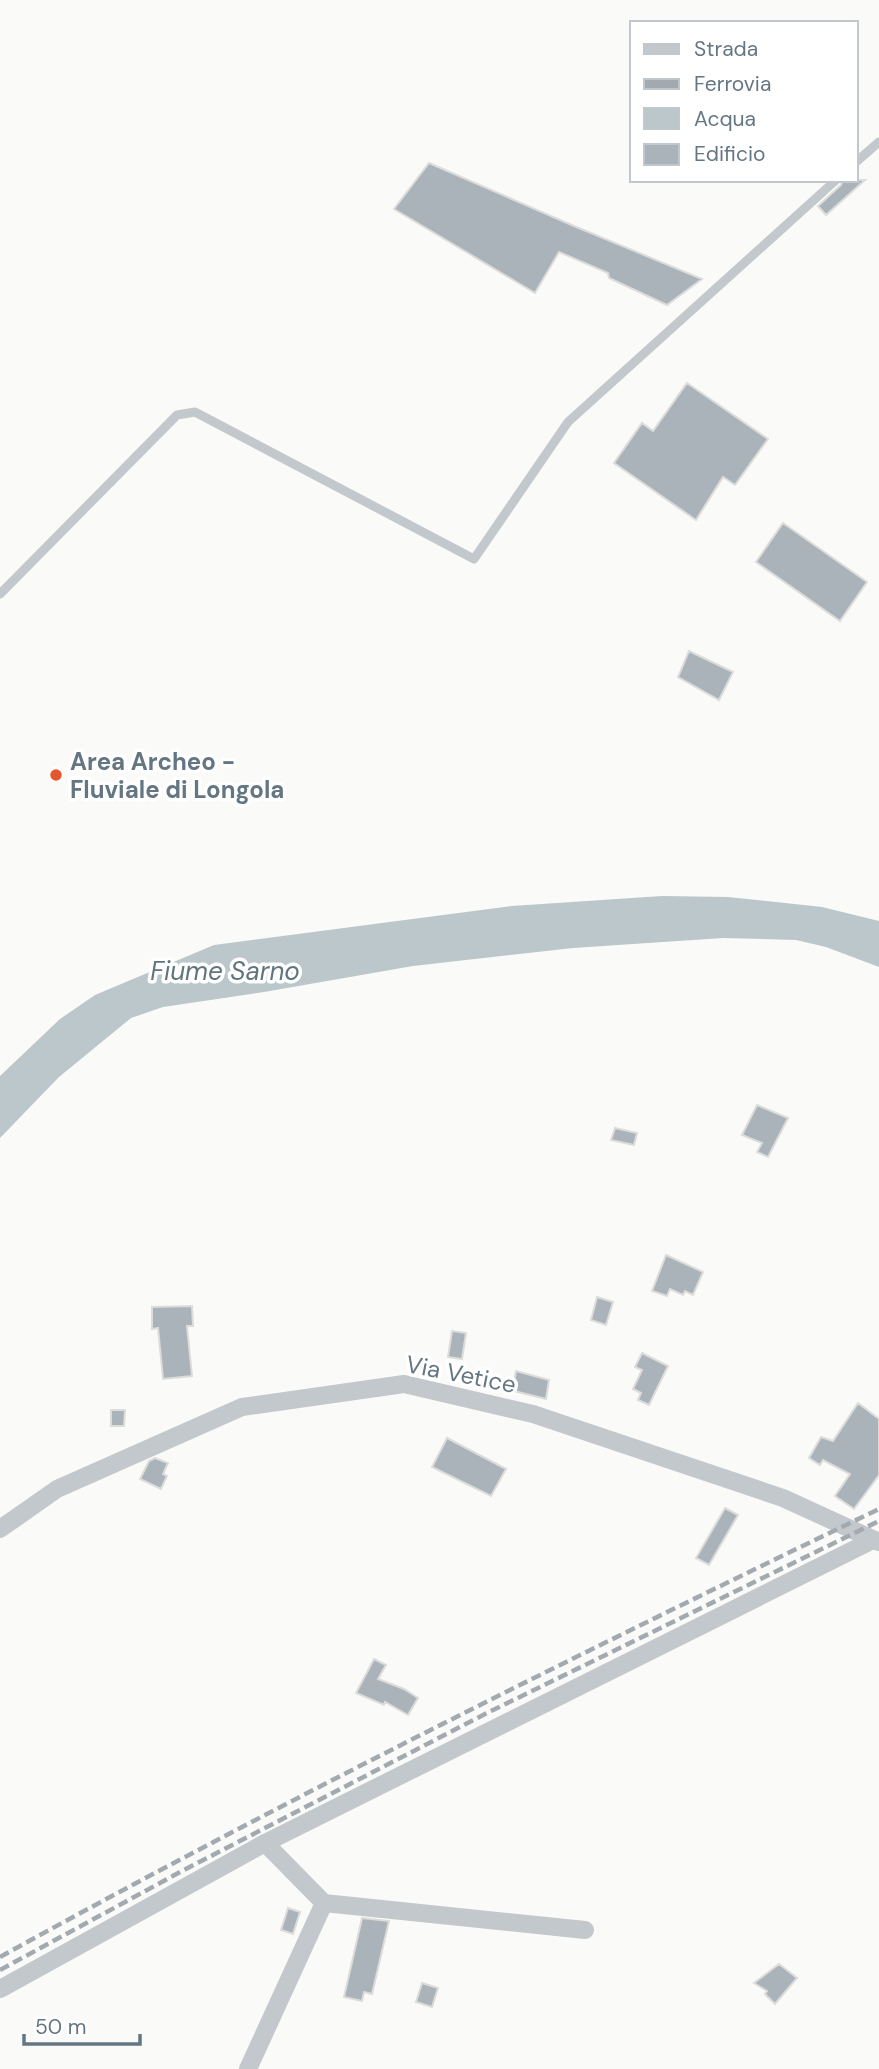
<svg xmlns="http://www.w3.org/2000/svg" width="879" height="2069" font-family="'DM Sans',sans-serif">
<rect width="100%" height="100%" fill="#fafaf8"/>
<path fill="#bbc7cb" d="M662,896L728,897L822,907L879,921V967L826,947L796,940L723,938L573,948L413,966L264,992L163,1007L131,1018L59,1077L0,1138V1076L60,1019L95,995L214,945L512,906Z"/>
<path fill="#aab3b9" stroke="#dcdcda" stroke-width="2" d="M429,163L574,226L702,279L667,305L609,278L608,273L559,252L535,293L394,209Z
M843,180H865L826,215L818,206L841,185Z
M687,383L768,439L735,485L723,477L696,520L614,463L642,423L653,431Z
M783,523L867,582L840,621L756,562Z
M689,651L733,672L719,700L678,677Z
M757,1105L788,1118L768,1157L757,1152L762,1143L742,1135Z
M615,1128L637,1133L634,1145L611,1140Z
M666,1255L703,1272L693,1295L685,1291L683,1295L670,1289L667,1296L652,1291Z
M597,1297L613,1302L606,1325L591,1320Z
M192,1306L193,1326H187L192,1376L163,1379L158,1328L152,1329V1307Z
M452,1331L466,1333L462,1359L448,1357Z
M642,1353L668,1366L649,1405L638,1400L641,1393L633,1389L642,1370L635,1367Z
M516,1371L549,1380L546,1399L514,1391L517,1383L514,1382Z
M858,1403L879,1419V1475L854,1509L835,1496L850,1474L823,1460L820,1465L809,1458L821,1437L833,1441Z
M111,1410H125L124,1426H111Z
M447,1438L506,1469L491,1496L432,1467Z
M155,1458L168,1463L163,1474L167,1476L161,1489L140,1479L149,1461Z
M725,1508L738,1515L709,1565L696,1558Z
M374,1659L386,1665L378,1679L404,1689L418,1698L408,1715L385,1702L384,1705L356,1693Z
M288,1908L300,1912L293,1934L281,1930Z
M362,1918L389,1921L372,1994L364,1992L362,2001L344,1997Z
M779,1964L797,1978L775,2004L765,1994L767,1991L754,1983Z
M422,1983L438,1988L432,2007L416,2002Z"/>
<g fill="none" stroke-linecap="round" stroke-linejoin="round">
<path stroke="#c3c8cc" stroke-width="9" d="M856,162L879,142
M0,594L177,415L195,412L474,559L568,422L836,180"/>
<path stroke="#c3c8cc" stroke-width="18" d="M0,1529L57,1489L242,1407L404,1384L533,1414L783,1498L879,1542
M265,1843L324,1903
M0,1989L265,1843L873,1540
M248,2069L324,1903L585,1930"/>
<path stroke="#a2aab0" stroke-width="4.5" stroke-dasharray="10 5" stroke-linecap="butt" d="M0,1957C288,1798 583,1652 879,1509
M0,1970L182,1871L487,1713L879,1521"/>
</g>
<circle fill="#e4572e" stroke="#fff" stroke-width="2.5" cx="56" cy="775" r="7"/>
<g text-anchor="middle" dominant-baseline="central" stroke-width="7" stroke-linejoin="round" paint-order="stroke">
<g font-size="24" font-weight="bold" fill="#657683" stroke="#fff" text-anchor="start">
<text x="70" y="761">Area Archeo -<tspan x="70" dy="28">Fluviale di Longola</tspan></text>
</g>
<g font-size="24" fill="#657683" stroke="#fff">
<text transform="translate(461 1374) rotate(11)">Via Vetice</text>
</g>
<g font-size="26" font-style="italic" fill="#60757c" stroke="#fff">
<text x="225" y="971">Fiume Sarno</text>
</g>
</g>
<rect x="630" y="21" width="228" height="161" fill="#ffffff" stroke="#c1c8cd" stroke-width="2"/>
<rect x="644" y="44" width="35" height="10" fill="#c3c8cc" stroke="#c1c8cd" stroke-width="2"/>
<text x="694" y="56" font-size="21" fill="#657683">Strada</text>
<rect x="644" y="79" width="35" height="10" fill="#a2aab0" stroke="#c1c8cd" stroke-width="2"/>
<text x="694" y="91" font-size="21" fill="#657683">Ferrovia</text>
<rect x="644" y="108" width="35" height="21" fill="#bbc7cb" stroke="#c1c8cd" stroke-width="2"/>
<text x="694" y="126" font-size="21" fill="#657683">Acqua</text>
<rect x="644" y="144" width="35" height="21" fill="#aab3b9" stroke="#c1c8cd" stroke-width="2"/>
<text x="694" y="161" font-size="21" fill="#657683">Edificio</text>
<path d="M24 2034v10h116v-10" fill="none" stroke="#657683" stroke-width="3.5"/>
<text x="35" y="2034" font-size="21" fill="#657683" stroke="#ffffff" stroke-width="5" paint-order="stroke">50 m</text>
</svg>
